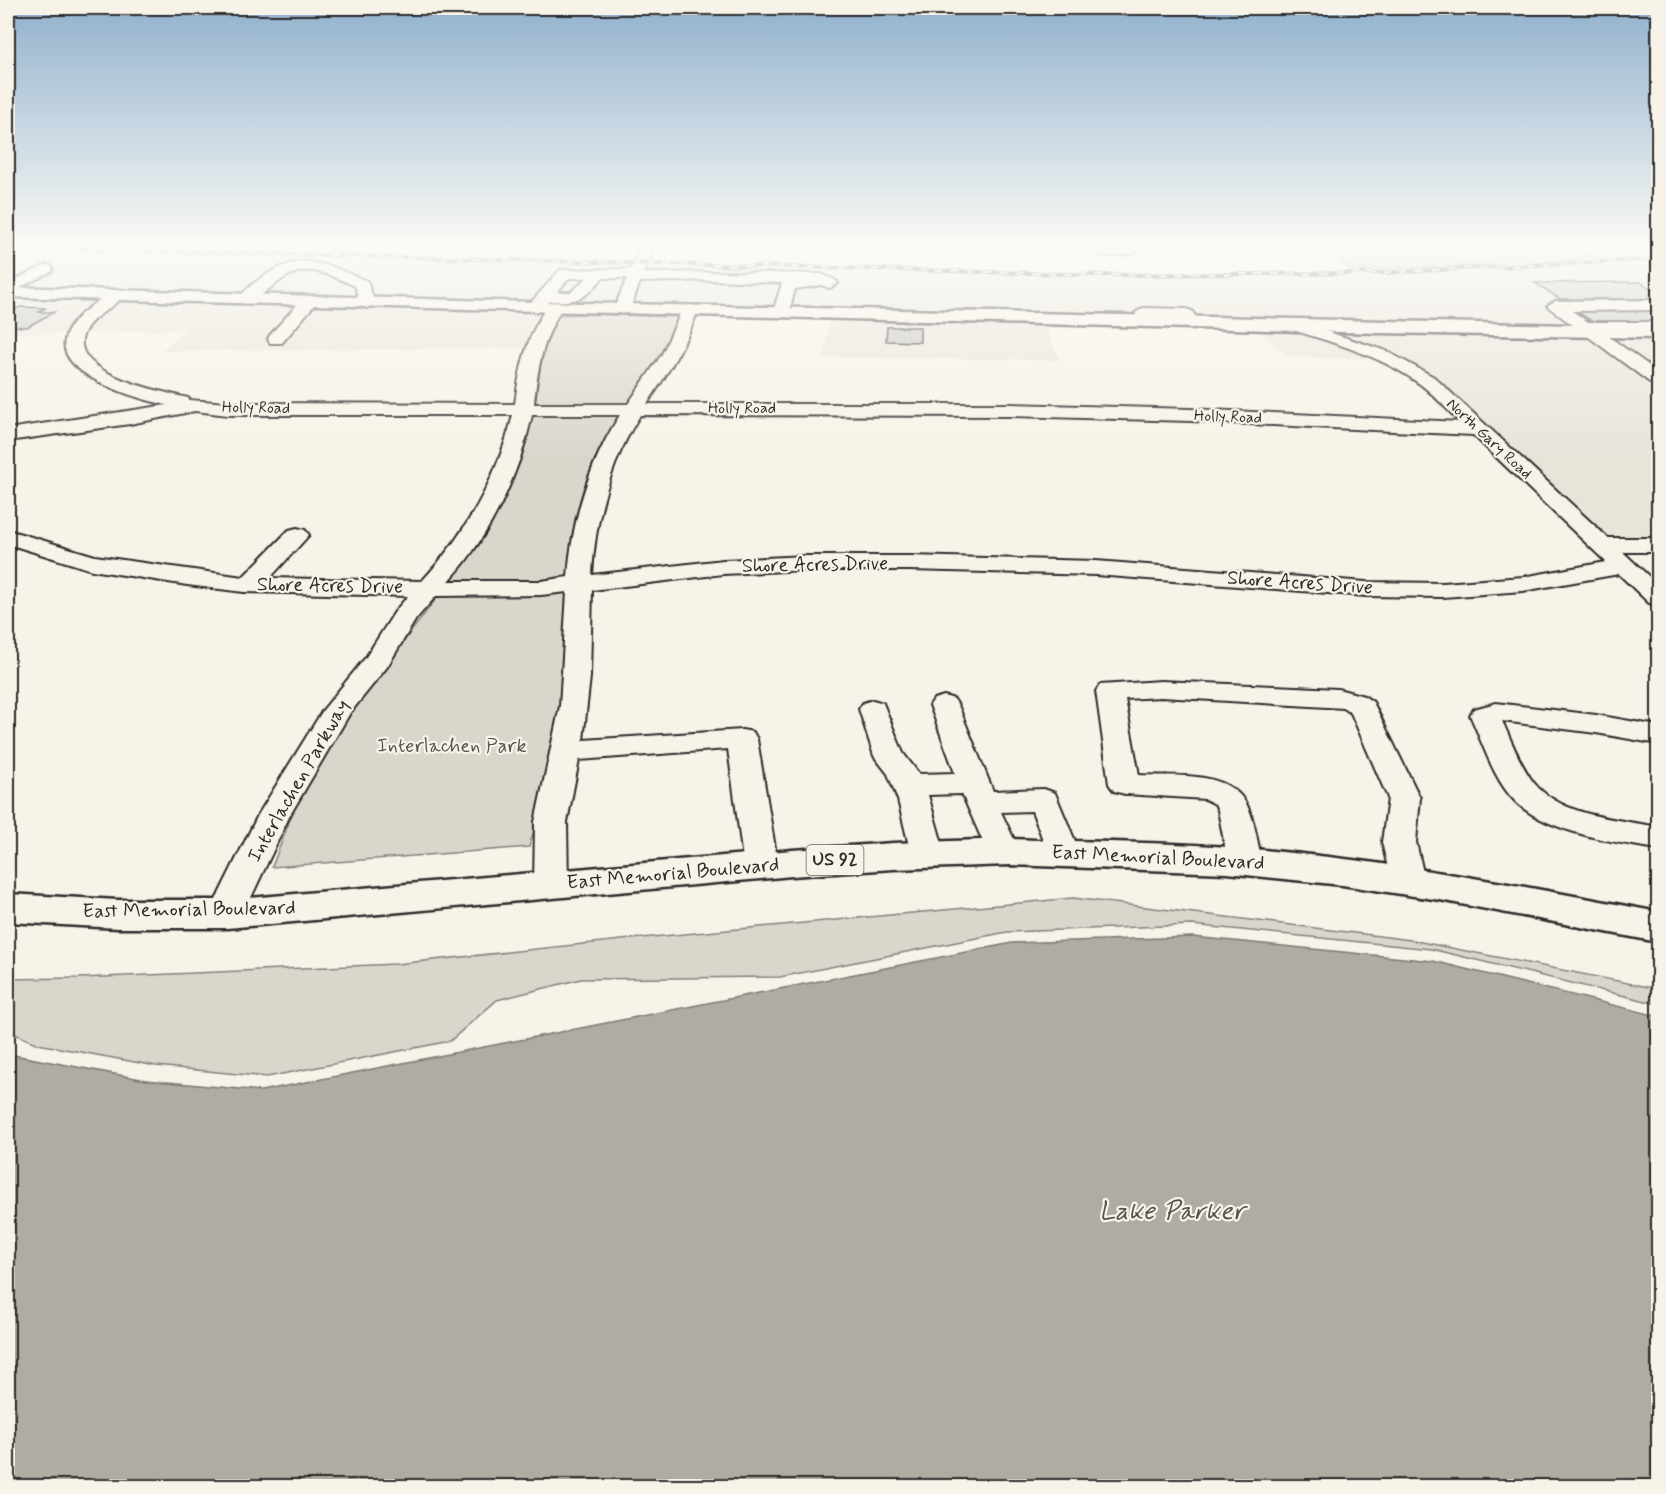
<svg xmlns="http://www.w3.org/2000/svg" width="1666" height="1494" font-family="Mynerve,sans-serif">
<rect width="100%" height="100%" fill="#f7f3e8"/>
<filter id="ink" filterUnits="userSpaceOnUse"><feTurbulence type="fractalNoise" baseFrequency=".0167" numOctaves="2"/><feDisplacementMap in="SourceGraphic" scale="12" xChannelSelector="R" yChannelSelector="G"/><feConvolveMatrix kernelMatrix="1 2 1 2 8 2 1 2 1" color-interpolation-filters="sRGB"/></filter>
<g filter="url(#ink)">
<path fill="#e8e4da" d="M8,247H30L634,264L616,306L258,297L8,290Z
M1571,247H1658V330H1539L630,306L647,264L917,272L1353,275L1349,269L1516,265L1590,257Z
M8,295L105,298L86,309L67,334L8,333Z
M118,298L546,310L533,331L526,348L161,351L187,329L83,333L90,320Z
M830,316L1291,328L1383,359L1289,357L1260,331L1046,327L1059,360L824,357Z
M1314,329L1587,336L1658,386V539L1608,540L1400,359L1353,340Z
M1602,336H1658V375L1607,340Z"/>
<path fill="#dad6cc" stroke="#82807c" stroke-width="1.5" d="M1326,247L1574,248L1591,257L1516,265L1349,269Z
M578,314L681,317L667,353L595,476L556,756L529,847L272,867L304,783L362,696L471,553L538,357L556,316Z
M1073,898L1411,940L1658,989V1004L1431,949L1192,925L1007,932L780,977L581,979L497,1000L450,1041L267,1077L156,1066L38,1044L8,1031V979L80,978L396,964L631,939Z"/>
<path fill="#afaca4" stroke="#7a7874" stroke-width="1.5" d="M1193,937L1433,961L1658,1016V1486H8V1054L146,1080L261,1091L1012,943Z"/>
<path fill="#c4c1b9" stroke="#2b2b2b" stroke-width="1.5" d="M1640,282L1658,293V299H1560L1535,283Z
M20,307L46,308L38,312H54L27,327L8,326V313Z
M1576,311H1658V322H1593Z
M887,327H920V342L886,341Z"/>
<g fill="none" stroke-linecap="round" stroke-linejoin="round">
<defs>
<path id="minor" d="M640,247H654L644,273L714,272L821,274L835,280L838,283L830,288L821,285L795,289L789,312L781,317L773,312L782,283L714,280L640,282L630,309L622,314L614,309L627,278H602C585,300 576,302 549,301L541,310L535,312L527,307L560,270L631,269ZM569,278H587L571,292H557Z
M1104,247H1139L1141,249C1133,256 1101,259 1093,251L1095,248Z
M305,261L330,266L367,281L375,303L367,308L361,306L355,286C299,260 297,268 252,302L246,304L238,299C253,280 281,263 305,261Z
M46,265L51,266L53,269L51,272L8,293V283Z
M116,290L124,295C112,310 92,315 84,333C66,374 164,392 188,398L189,400L228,403L515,404C520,366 527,336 548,305L554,303L562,308C542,341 538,366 534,404H628L662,354L682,310L690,305L698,310C686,344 667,374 647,404H1011L1190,409L1460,422C1447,410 1434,394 1420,384C1380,355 1332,342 1286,328L1284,325L1292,320L1386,351L1434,377L1608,538H1658V552H1623L1658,585V605L1649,603L1619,574L1523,591L1443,597L1366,596L1096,575L909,570H805L723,574L592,590L590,677L583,740L742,730L753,732L757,739L778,866L773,874L761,878L749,874L744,866L728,749L579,760L567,822L568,886L563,895L551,898L539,895L534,886L535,822L560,706L567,592L541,595L436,596L416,619L387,667L350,713L290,815L239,923L227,927L215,923L209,914L258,815L323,710L366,657L396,610L408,596L244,592L187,585L92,570L8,544V530L95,556L243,577L289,530L297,528L305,530L309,535L270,578L422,581C466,534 497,478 513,415H228L195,411L130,424L8,441V429L167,405C141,400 48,374 67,333C76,314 94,304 111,292ZM532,415H620C589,463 572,520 568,577L541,581H449C491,535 519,475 532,415ZM640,415L1011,416L1190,421L1473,435L1606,562L1523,577L1443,583L1366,582L1096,561L909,556H805L723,560L592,575C595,519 610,463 640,415Z
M309,296L317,301L315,304L282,343H270L268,339L270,335L303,298Z
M1658,300V310L1572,311L1588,322H1658V332L1601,331L1658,372V385L1652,384L1547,306L1555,301Z
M1143,308L1186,309L1192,311L1199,322L1191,327L1185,325L1181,319L1137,316L1135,313Z
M1161,681L1338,689L1364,696L1373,702L1420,798L1416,842L1425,881L1420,890L1408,893L1396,890L1391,881L1382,842L1388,798L1351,713L1344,708L1161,697L1125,699L1139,775C1176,777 1235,768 1250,812C1256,828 1258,846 1262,862L1257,870L1245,874L1233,870L1228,862L1218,810L1215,804L1205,799L1125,794L1114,791L1109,784L1096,691L1100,685Z
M944,696L954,699L958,705L993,791L1044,789L1055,793L1080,853L1075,861L1063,865L1051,861L1032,811L1001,812L1020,852L1015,860L1003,864L991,860L962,794L928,795L945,854L940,862L928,866L916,862L911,854L898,800L888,774L874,756L859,709L863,703L873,700L883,703L903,753L919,774L955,773L930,705L934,699Z
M1496,703L1596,715L1658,726V744L1596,733L1502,721C1512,742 1520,765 1534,783C1562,817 1619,819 1658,827V849C1617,843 1545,832 1515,801C1493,779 1483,743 1470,715L1474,709Z"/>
<path id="major" d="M8,287L493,301L1658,327V338L1379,333L8,297Z
M1010,839C1082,842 1156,842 1228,847C1373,858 1516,884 1658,912V942L1440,900L1342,885L1227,873L1010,865L893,869L792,876L227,928H118L8,922V894L118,900H227L792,850L893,843Z"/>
</defs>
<use href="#minor" stroke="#2b2b2b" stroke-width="4"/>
<use href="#major" stroke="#2b2b2b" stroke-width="5"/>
<use href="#minor" fill="#f7f3e8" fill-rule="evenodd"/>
<use href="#major" fill="#f7f3e8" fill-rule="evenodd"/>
<defs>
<path id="rail" d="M8,247L1105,275L1379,273L1658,259"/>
</defs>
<use href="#rail" stroke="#2b2b2b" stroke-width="4"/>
<use href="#rail" stroke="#f7f3e8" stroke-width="2" stroke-dasharray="8" stroke-linecap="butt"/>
</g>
</g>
<linearGradient id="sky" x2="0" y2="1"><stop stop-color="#91b1cd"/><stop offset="0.54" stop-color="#fbfaf5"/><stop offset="1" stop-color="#fbfaf5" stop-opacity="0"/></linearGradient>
<rect width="1666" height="456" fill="url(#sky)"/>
<g text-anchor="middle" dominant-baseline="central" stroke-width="4.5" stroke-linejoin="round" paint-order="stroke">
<g font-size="16" fill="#2b2b2b" stroke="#f7f3e8">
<text transform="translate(256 408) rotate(1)">Holly Road</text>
<text x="742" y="408">Holly Road</text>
<text transform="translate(1228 417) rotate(2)">Holly Road</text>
<text transform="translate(1489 439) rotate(43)">North Gary Road</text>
</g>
<rect fill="#f7f3e8" stroke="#686764" stroke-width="1.5" x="806.5" y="845" width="57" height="30" rx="4.5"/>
<g font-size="18" font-weight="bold" fill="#2b2b2b">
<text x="835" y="860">US 92</text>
</g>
<g font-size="20" fill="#2b2b2b" stroke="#f7f3e8">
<text transform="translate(815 565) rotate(-1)">Shore Acres Drive</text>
<text transform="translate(1300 583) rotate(4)">Shore Acres Drive</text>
<text transform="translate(330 586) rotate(1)">Shore Acres Drive</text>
<text transform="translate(299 781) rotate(-60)">Interlachen Parkway</text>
<text transform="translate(1158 858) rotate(3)">East Memorial Boulevard</text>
<text transform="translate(673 874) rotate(-5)">East Memorial Boulevard</text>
<text transform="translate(189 910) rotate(-1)">East Memorial Boulevard</text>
</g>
<g font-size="20" fill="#575653" stroke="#f7f3e8">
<text x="452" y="746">Interlachen Park</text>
</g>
<g font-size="26" font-style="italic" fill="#53524f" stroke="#f7f3e8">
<text x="1172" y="1212">Lake Parker</text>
</g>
</g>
<rect width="1666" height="1494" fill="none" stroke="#f7f3e8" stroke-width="30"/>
<rect x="15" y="15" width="1636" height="1464" fill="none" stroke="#2b2b2b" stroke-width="2" filter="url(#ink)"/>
</svg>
